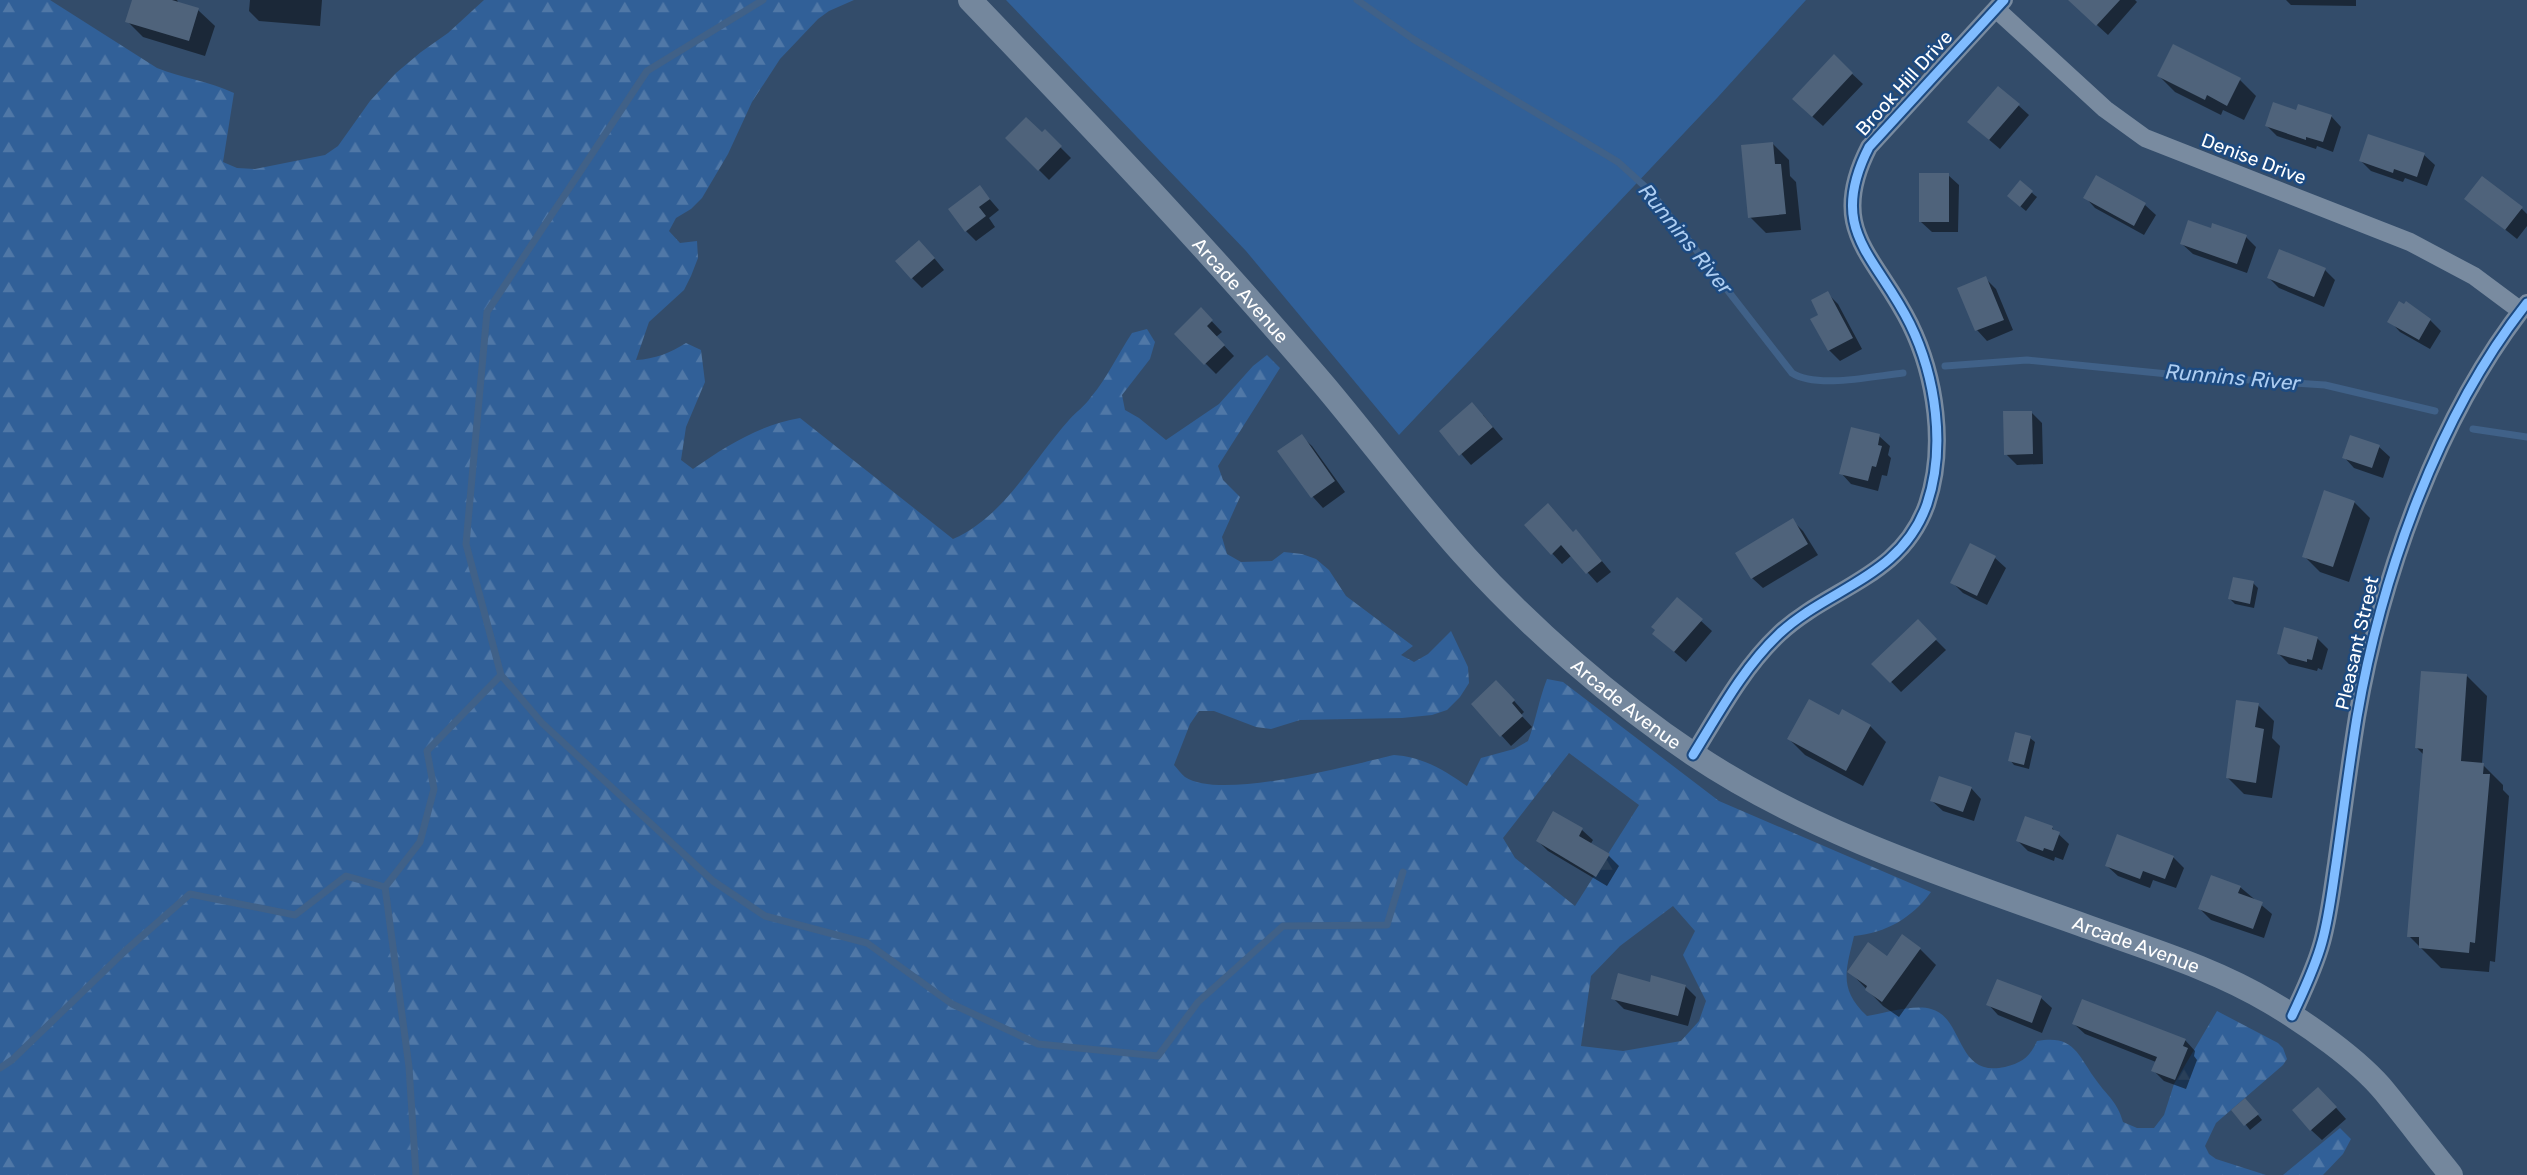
<svg xmlns="http://www.w3.org/2000/svg" width="2527" height="1175" font-family="Rubik,sans-serif">
<defs>
<pattern id="forest-firs" width="22" height="20" patternUnits="userSpaceOnUse" patternTransform="scale(1.75)"><rect width="22" height="20" fill="#316098"/><path d="M5 1l3.5 6h-7zM16 11l3.5 6h-7z" fill="#5078a7"/></pattern>
</defs>
<rect width="100%" height="100%" fill="#334c6a"/>
<path fill="#316098" d="M1006,0H1806L1718,97L1399,435L1246,251Z"/>
<path fill="url(#forest-firs)" fill-rule="evenodd" d="M0,0H50L157,68C182,78 209,81 234,93L223,162L237,168L255,169L325,155L338,146L370,101L396,73L421,52L448,33L484,0H854L829,11L818,19L780,59L752,102L728,154L702,198L691,209L676,218L669,231L680,243L697,241L698,258L691,276L684,290L649,322L636,360C655,359 670,353 686,343L701,350L705,382L686,427L681,460L693,469C726,446 759,425 800,418L953,539C1004,517 1033,460 1069,420C1076,412 1085,406 1091,397C1107,378 1118,354 1132,333L1147,329L1155,342L1150,359L1122,395L1125,410L1139,418L1166,440L1219,404L1253,366L1267,355L1280,368L1218,466L1223,480L1240,497L1222,537L1227,554L1241,562L1272,561L1284,552L1302,554L1316,559L1329,570L1346,596L1413,646L1401,655L1414,662L1428,654L1451,631L1468,667L1469,683L1460,697L1447,710L1432,715L1402,718L1300,720L1271,729L1256,727L1214,711H1199L1190,724L1174,765C1177,768 1181,774 1185,777C1221,801 1351,765 1394,755C1423,757 1444,770 1467,786L1481,758L1514,749L1528,741C1536,720 1539,699 1547,679L1563,682L1719,801L1931,892C1912,918 1886,933 1854,936C1846,970 1838,989 1867,1016C1885,1013 1915,1004 1931,1009C1965,1018 1955,1078 2005,1067C2022,1063 2030,1057 2037,1041C2074,1034 2078,1055 2096,1080C2108,1097 2117,1101 2123,1122L2137,1128H2154L2164,1115L2174,1084L2217,1011L2278,1043L2283,1048L2287,1059L2283,1065L2216,1123L2205,1146L2209,1154L2216,1159L2266,1175H0ZM1569,753L1639,805L1575,906L1515,858L1503,838ZM1673,906L1695,931L1683,955L1706,1001L1699,1021L1681,1041L1623,1051L1581,1046L1591,976L1620,946Z
M2340,1128L2351,1139L2343,1154L2323,1175H2283Z"/>
<path fill="#0007" d="M134,0H177L179,4L198,10L215,26L205,56L143,37L127,21Z
M250,0H322L320,26L259,21L249,11Z
M2082,0H2135L2137,2L2108,35L2087,16Z
M2286,0H2356V6L2291,5Z
M1834,57L1863,84L1823,126L1805,110Z
M2159,76L2240,80L2256,96L2244,120L2223,110L2221,115L2175,92Z
M2018,105L2029,115L2000,149L1980,132Z
M2297,112L2331,116L2341,127L2333,152L2317,146L2316,149L2277,136L2267,126Z
M1045,132L1071,158L1049,180L1007,138L1042,135Z
M1773,144L1789,160L1790,176L1796,182L1801,230L1766,233L1750,217Z
M2424,155L2435,165L2427,186L2405,178L2403,182L2371,171L2361,161Z
M1948,175L1959,185L1958,232H1932L1921,222Z
M2020,183L2037,197L2026,211L2014,201Z
M980,188L999,210L989,218L995,227L976,241L966,231Z
M2085,197L2145,205L2156,215L2144,235L2095,208Z
M2467,199L2522,209L2527,214V226L2517,239Z
M2212,230L2246,237L2256,247L2247,273L2193,254L2182,244Z
M930,253L944,270L922,288L912,278Z
M2325,270L2335,280L2324,307L2279,288L2269,278Z
M1985,278L1996,289L2013,330L1987,341L1977,330L1960,289Z
M1828,294L1838,304L1862,349L1840,361L1829,350Z
M1201,310L1222,332L1216,337L1234,356L1216,374L1176,334Z
M2430,320L2441,331L2430,349L2400,332L2390,321Z
M2031,412L2042,423L2043,464L2017,465L2006,454Z
M1483,415L1503,439L1471,465L1441,431Z
M1301,436L1312,446L1345,492L1323,508L1313,497L1280,452Z
M1879,436L1890,446L1888,455L1891,458L1887,476L1882,475L1878,491L1851,484L1841,473Z
M2379,447L2390,457L2383,478L2354,468L2344,457Z
M2354,502L2370,518L2349,582L2320,572L2304,556Z
M1792,520L1803,531L1818,555L1763,588L1752,578Z
M1526,525L1574,534L1586,542L1611,572L1597,583L1572,555L1562,564Z
M1971,545L1995,558L2006,568L1987,605L1963,593L1952,582Z
M2253,583L2258,588L2254,608L2235,604L2230,599Z
M1701,621L1712,631L1686,662L1665,644Z
M1918,622L1946,650L1901,692L1874,664Z
M2317,638L2328,649L2322,670L2318,668L2317,671L2289,664L2279,654Z
M2467,676L2487,696L2482,764L2503,785V790L2509,796L2495,962L2490,961L2489,972L2441,968L2409,936L2424,755L2417,748Z
M1507,693L1524,712L1521,715L1532,727L1511,746L1501,735Z
M2258,705L2274,721L2272,738L2280,746L2272,798L2244,794L2228,778Z
M1840,717L1870,726L1886,742L1863,786L1805,755L1789,739Z
M2030,738L2035,742L2029,769L2014,765L2010,760Z
M1971,788L1981,799L1974,821L1943,811L1932,801Z
M1554,813L1582,830L1593,840L1590,845L1609,856L1619,866L1607,886L1548,851L1538,841Z
M2052,828L2069,844L2063,860L2055,857L2054,861L2028,851L2018,841Z
M2173,857L2184,868L2176,888L2153,880L2150,888L2118,876L2107,866Z
M2240,887L2272,914L2264,938L2211,920L2200,909Z
M1920,949L1936,965L1899,1017L1883,1006L1849,971Z
M1998,981L2041,998L2052,1008L2042,1033L1998,1015L1988,1004Z
M1651,984L1685,986L1696,997L1688,1026L1624,1009L1613,998Z
M2074,1024L2185,1040L2195,1051L2194,1056L2197,1060L2186,1089L2164,1081L2153,1070L2156,1062L2085,1034Z
M2329,1100L2346,1119L2322,1140L2311,1130Z
M2250,1105L2262,1120L2250,1130L2234,1110Z"/>
<g fill="none" stroke-linecap="round" stroke-linejoin="round">
<path stroke="#406188" stroke-width="7" d="M763,0L647,71L487,312L466,544L501,675L542,723L713,881L765,916L867,943L952,1004L1038,1044L1158,1056L1198,1002L1283,926L1387,925L1403,872
M1357,0L1413,39L1618,162L1651,192L1792,373C1817,389 1874,376 1903,373
M1945,366L2027,360L2188,376L2325,385L2435,411
M2473,429L2527,437
M0,1068L12,1060L125,951L190,894L295,915L346,876L385,887
M416,1175L409,1067L385,887L420,842L434,789L427,751L501,675"/>
</g>
<path fill="#4f637b" d="M132,0H172L199,8L189,41L125,22Z
M2068,0H2120L2096,26Z
M2173,44L2241,78L2227,106L2207,95L2205,100L2157,76Z
M1834,54L1853,73L1812,117L1792,99Z
M1998,86L2020,104L1989,140L1967,122Z
M2273,102L2296,110L2298,104L2332,115L2323,142L2306,137V140L2265,126Z
M1026,117L1042,132L1045,129L1062,146L1038,171L1005,138Z
M2368,134L2425,153L2417,177L2394,169L2393,173L2359,161Z
M1773,142L1775,164H1781L1786,214L1748,218L1741,145Z
M1919,173H1949V222H1919Z
M2096,175L2146,203L2134,226L2083,198Z
M2482,176L2523,207L2505,230L2464,199Z
M2020,180L2033,191L2020,207L2007,196Z
M980,185L990,199L979,207L986,216L965,232L948,209Z
M2188,220L2211,228L2212,223L2247,235L2237,264L2180,244Z
M919,240L935,258L911,279L895,261Z
M2279,249L2326,268L2314,297L2267,278Z
M1986,276L2004,320L1975,331L1957,288Z
M1828,291L1853,338L1828,351L1810,319L1818,315L1811,300Z
M2399,301L2404,304L2406,301L2431,319L2419,340L2387,322Z
M1201,307L1213,320L1207,326L1225,345L1204,365L1174,334Z
M1472,402L1493,427L1459,456L1439,431Z
M2003,411H2032L2033,454L2004,455Z
M1851,427L1880,434L1878,445L1882,446L1876,467L1872,466L1868,481L1839,474Z
M1302,434L1335,481L1311,498L1277,451Z
M2350,435L2380,445L2372,468L2342,458Z
M2324,490L2355,501L2333,567L2302,557Z
M1548,503L1573,532L1576,529L1602,561L1586,574L1561,545L1551,555L1524,525Z
M1793,518L1808,544L1751,579L1735,553Z
M1970,543L1996,556L1977,596L1950,583Z
M2233,577L2254,581L2250,604L2228,599Z
M1677,597L1703,619L1674,652L1652,634L1655,630L1651,627Z
M1918,619L1937,639L1890,683L1871,664Z
M2284,627L2318,637L2312,660L2307,659V662L2277,654Z
M2421,671L2467,674L2461,761L2484,763L2483,774H2490L2475,943L2470,942L2469,953L2419,948V937H2407L2423,749L2415,748Z
M1496,680L1515,700L1512,703L1523,716L1500,737L1471,704Z
M1809,699L1839,715L1842,709L1871,725L1846,771L1787,739Z
M2236,700L2259,703L2255,727L2264,729L2256,783L2226,778Z
M2015,732L2031,736L2024,765L2008,761Z
M1939,776L1972,787L1963,812L1930,801Z
M1553,811L1583,828L1579,836L1610,854L1596,877L1536,841Z
M2025,816L2053,826L2052,829L2060,832L2053,851L2044,848L2043,851L2016,841Z
M2117,834L2174,856L2165,879L2143,871L2140,879L2105,866Z
M2211,875L2241,886L2238,893L2263,902L2253,929L2198,909Z
M1902,934L1921,948L1882,1002L1865,990L1867,986L1847,972L1868,942L1887,956Z
M1618,973L1650,982L1651,975L1686,985L1678,1016L1611,999Z
M1997,979L2042,996L2032,1023L1986,1005Z
M2082,999L2186,1039L2183,1046L2188,1048L2175,1080L2151,1071L2157,1057L2072,1024Z
M2318,1087L2337,1107L2310,1131L2292,1110Z
M2245,1098L2259,1114L2244,1126L2231,1110Z"/>
<g fill="none" stroke-linecap="round" stroke-linejoin="round">
<path stroke="#798ba0" stroke-width="18" d="M1996,9L2105,109L2145,138L2410,242L2474,276L2521,311
M1693,755C1719,713 1743,668 1779,634C1829,587 1901,578 1927,504C1946,448 1936,377 1910,324C1876,255 1826,231 1869,147L2004,0
M2292,1016C2303,992 2315,968 2322,942C2329,917 2332,890 2336,864C2343,815 2349,766 2357,717C2381,577 2438,415 2527,303"/>
<path stroke="#74879d" stroke-width="24" id="s1" d="M970,0C1091,126 1211,252 1324,385C1372,442 1416,502 1466,557C1530,628 1614,701 1693,754C1814,835 1955,879 2091,928C2152,950 2215,969 2270,1002C2306,1023 2359,1060 2385,1092C2407,1119 2429,1148 2451,1175"/>
<defs>
<path id="cycleway" d="M1693,755C1719,713 1743,668 1779,634C1829,587 1901,578 1927,504C1946,448 1936,377 1910,324C1876,255 1826,231 1869,147L2004,0
M2292,1016C2303,992 2315,968 2322,942C2329,917 2332,890 2336,864C2343,815 2349,766 2357,717C2381,577 2438,415 2527,303"/>
</defs>
<use href="#cycleway" stroke="#1d4a80" stroke-width="13"/>
<use href="#cycleway" stroke="#80bcff" stroke-width="9"/>
</g>
<g text-anchor="middle" dominant-baseline="central" stroke-width="5" stroke-linejoin="round" paint-order="stroke">
<g font-size="19" fill="#fff" stroke="#1d4a80">
<text transform="translate(1904 83) rotate(-48)">Brook Hill Drive</text>
<text transform="translate(2254 159) rotate(21)">Denise Drive</text>
<text stroke="none"><textPath href="#s1" startOffset="397">Arcade Avenue</textPath></text>
<text transform="translate(2357 643) rotate(-77)">Pleasant Street</text>
<text stroke="none"><textPath href="#s1" startOffset="964">Arcade Avenue</textPath></text>
<text stroke="none"><textPath href="#s1" startOffset="1531">Arcade Avenue</textPath></text>
</g>
<g font-size="21" font-style="italic" fill="#adcdf1" stroke="#1d4a80">
<text transform="translate(1686 239) rotate(51)">Runnins River</text>
<text transform="translate(2233 377) rotate(5)">Runnins River</text>
</g>
</g>
</svg>
